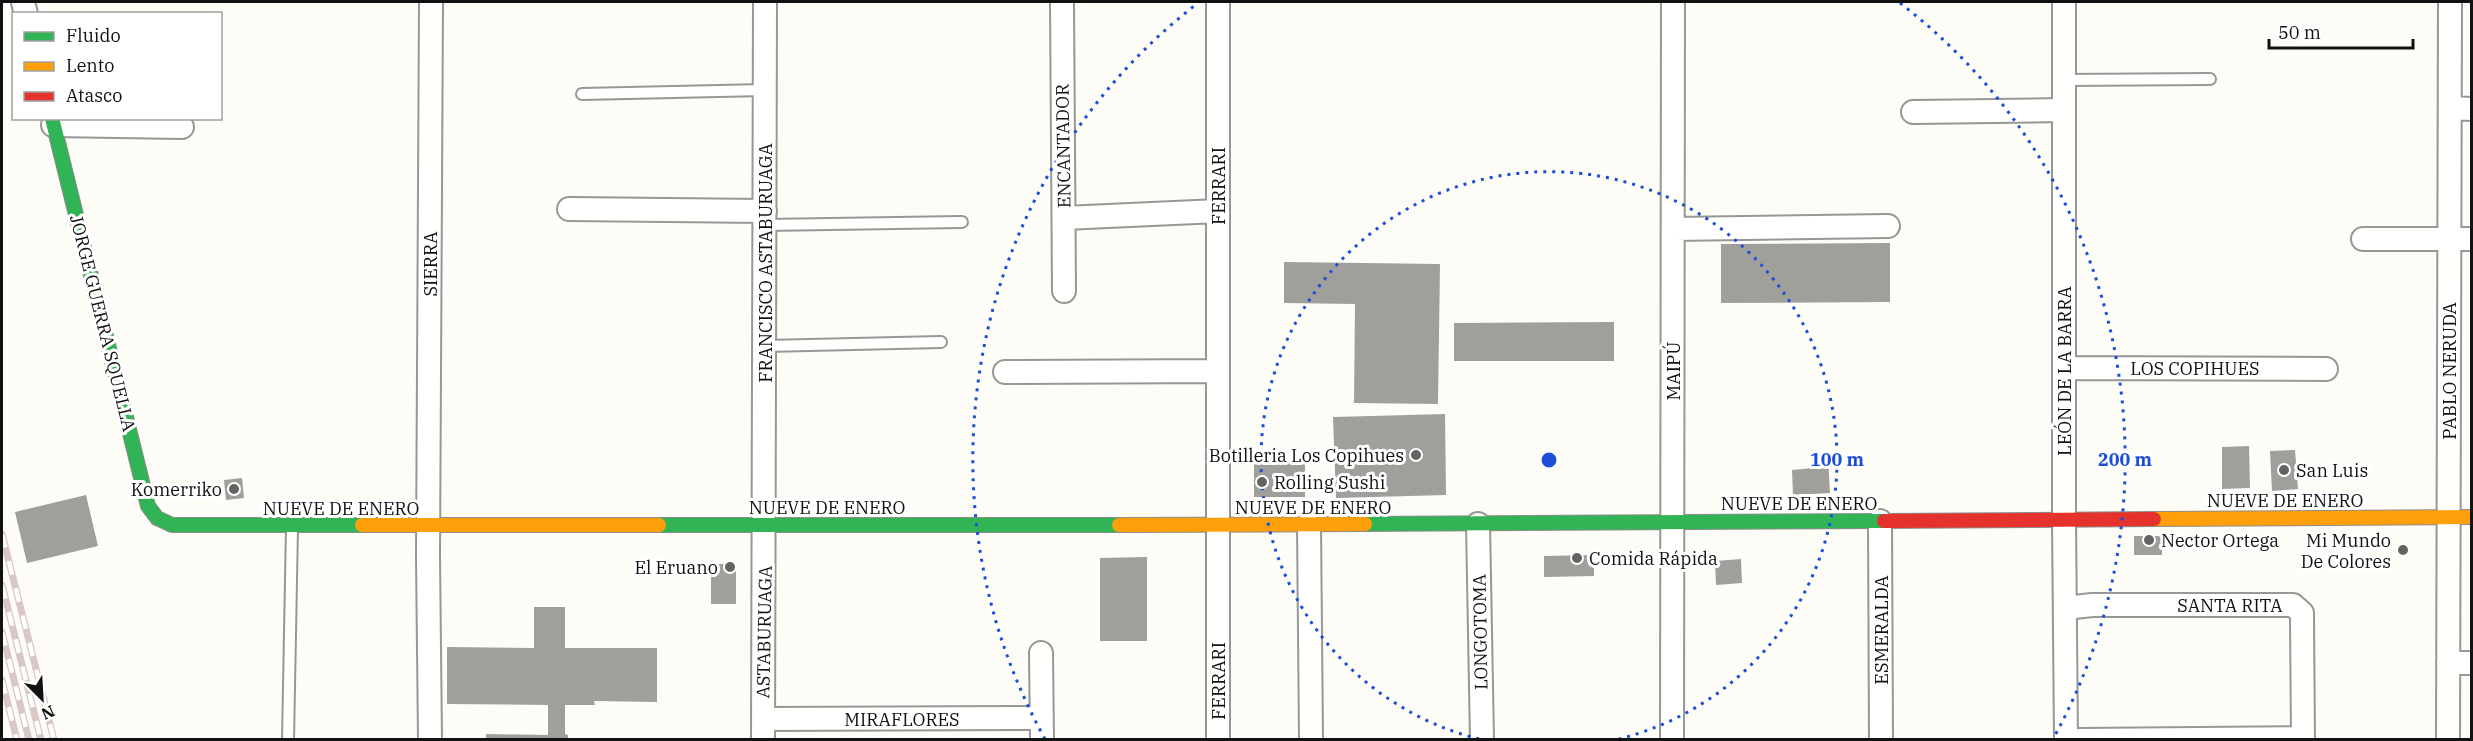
<svg xmlns="http://www.w3.org/2000/svg" width="2473" height="741" font-family="'IBM Plex Serif',serif">
<rect width="100%" height="100%" fill="#fdfcf7"/>
<path fill="#a19f9c" d="M1890,243V302L1721,303V244Z
M1284,262L1440,264L1438,404L1354,403L1355,304L1284,303Z
M1614,322V361H1454V323Z
M1445,414L1446,495L1336,498L1333,417Z
M2249,446L2250,488L2222,489V447Z
M2295,450L2298,489L2272,491L2270,451Z
M1828,455L1830,493L1793,495L1792,470L1813,468L1812,456Z
M1305,460V497H1254V461Z
M242,478L244,498L226,500L224,480Z
M86,495L98,546L27,563L15,512Z
M2134,536H2162V555H2134Z
M1594,555V576L1544,577V556Z
M1147,557V641H1100V558Z
M1741,559L1742,583L1716,585L1715,561Z
M711,564H736V604H711Z
M534,607H565V648H657V702L594,701L595,705H565V734L568,735V740H486V734L548,735V705L447,704V647L534,648Z"/>
<g fill="none" stroke-linecap="round" stroke-linejoin="round">
<defs>
<path id="lane" d="M2064,80L2210,79
M582,94L765,90
M765,225L962,222
M765,346L941,342
M288,740L292,527"/>
<path id="street" d="M23,2L26,14
M1062,2L1064,291
M2064,2V519L2066,740
M2450,108L2472,109
M1913,112L2064,110
M53,125L182,127
M569,209L765,211
M1064,218L1218,211
M1673,229L1888,226
M2363,239H2472
M2064,368L2326,369
M1005,372L1218,371
M1880,521L1881,740
M1478,524L1482,740
M1309,525L1311,740
M2065,608L2092,605H2293L2302,613V618L2303,740
M1041,653L1042,740
M2448,663H2472
M763,719L1041,718
M430,740L428,556L431,2
M763,740L765,2
M1218,740V2
M1672,740L1673,2
M2079,740L2303,738
M2448,740L2450,2"/>
<path id="fast" d="M52,118L148,506L157,518L172,525H362
M1365,524L1884,521
M659,525H1119"/>
<path id="slow" d="M2154,519L2472,517
M362,525H659
M1119,525L1365,524"/>
<path id="jam" d="M1884,521L2154,519"/>
</defs>
<use href="#lane" stroke="#979795" stroke-width="14"/>
<use href="#street" stroke="#979795" stroke-width="26"/>
<use href="#fast" stroke="#8e8d8b" stroke-width="16"/>
<use href="#slow" stroke="#8e8d8b" stroke-width="16"/>
<use href="#jam" stroke="#8e8d8b" stroke-width="16"/>
<use href="#lane" stroke="#fffffe" stroke-width="10"/>
<use href="#street" stroke="#fffffe" stroke-width="22"/>
<use href="#fast" stroke="#30b455" stroke-width="14"/>
<use href="#slow" stroke="#ff9f0a" stroke-width="14"/>
<use href="#jam" stroke="#e5322d" stroke-width="14"/>
<defs>
<path id="rail" d="M2,534L54,740
M2,585L41,740
M2,632L29,740
M2,680L17,740"/>
</defs>
<use href="#rail" stroke="#d9c6c7" stroke-width="7"/>
<use href="#rail" stroke="#fff" stroke-width="4.5" stroke-dasharray="14" stroke-linecap="butt"/>
</g>
<g fill="none" stroke="#1d4ed8" stroke-width="3" stroke-dasharray="3 6">
<path d="M1479 739A288 288 0 1 1 1619 739"/>
<path d="M1045 739A576 576 0 0 1 1198 3M1900 3A576 576 0 0 1 2053 739"/>
</g>
<g fill="#646362" stroke="#fff" stroke-width="2">
<circle cx="1416" cy="455" r="6"/>
<circle cx="2284" cy="470" r="6"/>
<circle cx="1262" cy="482" r="6"/>
<circle cx="234" cy="489" r="6"/>
<circle cx="2149" cy="540" r="6"/>
<circle cx="2403" cy="550" r="6"/>
<circle cx="1577" cy="558" r="6"/>
<circle cx="730" cy="567" r="6"/>
</g>
<g text-anchor="middle" dominant-baseline="central" stroke-width="6" stroke-linejoin="round" paint-order="stroke">
<g font-size="18" fill="#111" stroke="#fff">
<text transform="translate(1063 146) rotate(-91)">ENCANTADOR</text>
<text transform="translate(1218 186) rotate(-90)">FERRARI</text>
<text transform="translate(765 263) rotate(-90)">FRANCISCO ASTABURUAGA</text>
<text transform="translate(430 264) rotate(-90)">SIERRA</text>
<text transform="translate(103 323) rotate(76)">JORGE GUERRA SQUELLA</text>
<text x="2195" y="368">LOS COPIHUES</text>
<text transform="translate(1673 371) rotate(-90)">MAIPÚ</text>
<text transform="translate(2064 371) rotate(-90)">LEÓN DE LA BARRA</text>
<text transform="translate(2449 371) rotate(-90)">PABLO NERUDA</text>
<text x="2285" y="500">NUEVE DE ENERO</text>
<text x="1799" y="503">NUEVE DE ENERO</text>
<text x="827" y="507">NUEVE DE ENERO</text>
<text x="1313" y="507">NUEVE DE ENERO</text>
<text x="341" y="508">NUEVE DE ENERO</text>
<text x="2230" y="605">SANTA RITA</text>
<text transform="translate(1881 630) rotate(-90)">ESMERALDA</text>
<text transform="translate(764 632) rotate(-89)">ASTABURUAGA</text>
<text transform="translate(1480 632) rotate(-91)">LONGOTOMA</text>
<text transform="translate(1218 681) rotate(-90)">FERRARI</text>
<text x="902" y="719">MIRAFLORES</text>
</g>
<g font-size="18" fill="#111" stroke="#fff" text-anchor="end">
<text x="1404" y="455">Botilleria Los Copihues</text>
<text x="2296" y="470" text-anchor="start">San Luis</text>
<text x="1274" y="482" text-anchor="start">Rolling Sushi</text>
<text x="222" y="489">Komerriko</text>
<text x="2161" y="540" text-anchor="start">Nector Ortega</text>
<text x="2391" y="540">Mi Mundo<tspan x="2391" dy="21">De Colores</tspan></text>
<text x="1589" y="558" text-anchor="start">Comida Rápida</text>
<text x="718" y="567">El Eruano</text>
</g>
</g>
<circle cx="1549" cy="460" r="9" fill="#1d4ed8" stroke="#fff" stroke-width="3"/>
<g font-size="18" text-anchor="middle" font-weight="bold" fill="#1d4ed8" stroke="#fff" stroke-width="6" stroke-linejoin="round" paint-order="stroke">
<text x="1837" y="466">100 m</text>
<text x="2125" y="466">200 m</text>
</g>
<rect width="2473" height="741" fill="none" stroke="#111111" stroke-width="6"/>
<rect x="12" y="12" width="210" height="108" fill="#ffffff" stroke="#a0a0a0" stroke-width="1.5"/>
<rect x="24" y="32" width="30" height="9" fill="#30b455" stroke="#a0a0a0" stroke-width="1.5"/>
<text x="66" y="42" font-size="18" fill="#111111">Fluido</text>
<rect x="24" y="62" width="30" height="9" fill="#ff9f0a" stroke="#a0a0a0" stroke-width="1.5"/>
<text x="66" y="72" font-size="18" fill="#111111">Lento</text>
<rect x="24" y="92" width="30" height="9" fill="#e5322d" stroke="#a0a0a0" stroke-width="1.5"/>
<text x="66" y="102" font-size="18" fill="#111111">Atasco</text>
<g transform="translate(42 699) rotate(156)" stroke="#ffffff" stroke-width="4.5" paint-order="stroke">
<path d="M0-4.5L10 22L0 15L-10 22Z" fill="#111111"/>
<text y="-9" font-size="16" font-weight="bold" text-anchor="middle" fill="#111111">N</text>
</g>
<path d="M2269 39v9h144v-9" fill="none" stroke="#111111" stroke-width="3"/>
<text x="2278" y="39" font-size="18" fill="#111111" stroke="#ffffff" stroke-width="4.5" paint-order="stroke">50 m</text>
</svg>
